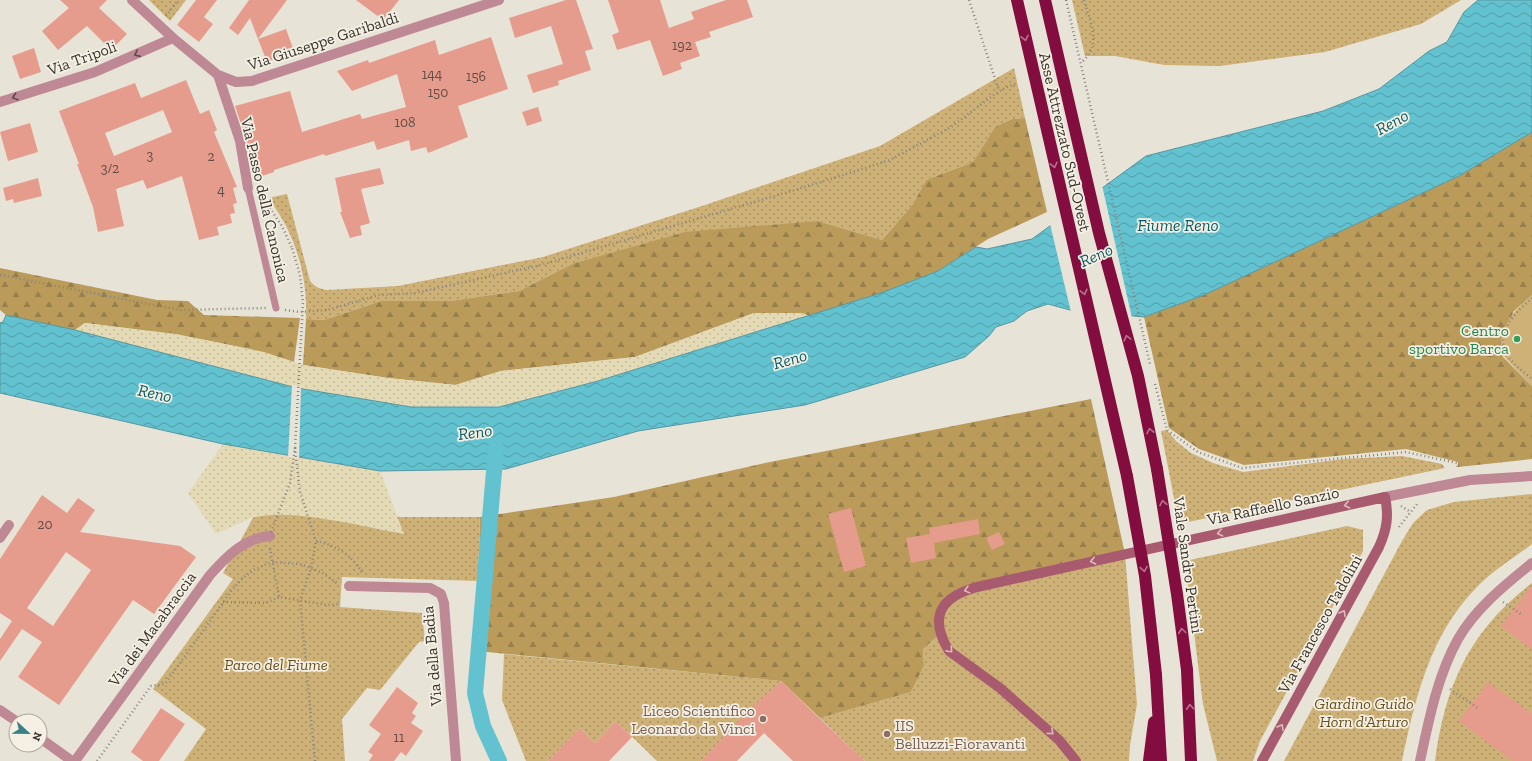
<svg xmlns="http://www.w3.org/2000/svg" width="1532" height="761" font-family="'Zilla Slab',serif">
<defs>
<pattern id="green-dots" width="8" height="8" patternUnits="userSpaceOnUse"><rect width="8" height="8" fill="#ceb176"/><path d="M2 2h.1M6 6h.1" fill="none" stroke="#a89161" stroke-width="1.8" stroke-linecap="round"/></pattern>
<pattern id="forest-firs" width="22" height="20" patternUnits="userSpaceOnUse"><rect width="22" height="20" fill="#ba9b5a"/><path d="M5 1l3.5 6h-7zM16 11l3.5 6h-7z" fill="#987f4b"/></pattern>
<pattern id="sand-dots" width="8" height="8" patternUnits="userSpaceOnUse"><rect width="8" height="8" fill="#e4dab5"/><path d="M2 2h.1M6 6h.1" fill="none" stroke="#c4bc9c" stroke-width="1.8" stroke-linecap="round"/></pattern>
<pattern id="water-waves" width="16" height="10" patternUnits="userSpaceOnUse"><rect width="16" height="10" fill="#63c2d0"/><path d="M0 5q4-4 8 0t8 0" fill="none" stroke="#529ea9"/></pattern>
</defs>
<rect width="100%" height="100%" fill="#e8e3d7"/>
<path fill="url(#green-dots)" d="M149,0H186L170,21Z
M1072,0H1461L1421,24L1325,52L1220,66L1164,65L1115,56H1085Z
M1014,68L1025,118L1012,119L995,127L973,162L926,180L913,204L882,240L818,221L572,264L519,291L450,301H381L324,320L306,319C308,276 295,232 268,198L287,194L310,281C315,287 320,289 327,290L398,286L543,257L705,205L880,146Z
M1167,430L1176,441L1191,453L1213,463L1243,472L1344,459L1402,456L1442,464L1445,468L1179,524L1161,431Z
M1532,494V544C1514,558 1492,571 1477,587C1430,634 1415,699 1402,761H1284L1402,541L1413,523L1427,510L1454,502Z
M260,505L401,517H480L478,581L342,577L340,607L422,613L425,641L419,642L380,690L367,688L342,719L345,761H184L206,729L153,689L233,579L223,573Z
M1347,526L1363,530V551L1260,741L1253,761H1217L1203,704L1185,561Z
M1125,554L1137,704L1130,745L1129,761H865L820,718L911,692L924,666L923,649L941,633L940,615L952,597Z
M1532,583V761H1435C1445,685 1470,630 1532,583Z
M504,654L781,681L745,715L701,761H657L616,721L595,743L580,728L548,761H526L502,700Z"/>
<path fill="url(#forest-firs)" d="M1025,118L1047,212L988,239L938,271L881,293L809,316L802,313H754L635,357L501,371L456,385L388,378L303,365L306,319L324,320L381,301H450L519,291L572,264L685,232L818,221L882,240L913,204L926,180L973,162L995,127L1012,119Z
M1532,132V295L1513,312L1503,357L1532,386V459L1458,467V462L1406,449L1244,465L1199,449L1169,428L1144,317L1204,295L1459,176Z
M0,268L157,300L188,301L204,315L300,318L294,362C226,340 156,332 85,323L75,330L6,315L0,310Z
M1091,399L1125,554L959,592L940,615L941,633L923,649L924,666L911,692L820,718L781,681L477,651L480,517L614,497L765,463Z"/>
<path fill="url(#sand-dots)" d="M754,313H802L809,316L598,381L546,405L411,407L297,388L75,330L85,323L176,334L264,352L303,365L388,378L455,385L501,371L635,357Z
M223,444L380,471L404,534C364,527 289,507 252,518C240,522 228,529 216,534L188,493Z"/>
<path fill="#ceb176" d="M1532,295V386L1499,351C1505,320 1509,316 1532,295Z"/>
<path fill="url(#water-waves)" stroke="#5697a0" d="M1478,0H1532V132L1459,176L1204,295L1144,317L1070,310L1048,304L1027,311L1014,321L996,327L989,336L965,357L805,405L638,431L506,469L380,471L223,444L0,393V323L3,322L6,315L75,330L297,388L411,407H499L598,381L881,293L938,271L976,247L987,249L1032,239L1146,156L1323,111L1379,89L1429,51L1447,42L1464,12Z"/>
<path fill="#e8e3d7" d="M1102,185L1132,318L1071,312L1050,224Z
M292,385L301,387L299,459L288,457Z"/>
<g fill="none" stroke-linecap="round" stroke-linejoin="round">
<path stroke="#63c2d0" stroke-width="16" d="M496,448L475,693L483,726L499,761"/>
</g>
<path fill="#e69c8c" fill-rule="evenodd" d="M60,0H107L99,8L127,34L111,50L87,26L58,50L42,31L69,8Z
M196,0H217L204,17L213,24L199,42L177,25Z
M249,0H287L258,39L250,18L238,35L229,28Z
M356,0H399L383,20Z
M566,0H576L593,49L585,51L591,70L558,81L559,85L533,93L527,75L563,64L551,26L515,38L509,18Z
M608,0H660L669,28L694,19L691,12L726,0H747L753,17L709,32L711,37L695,42L700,56L680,63L682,69L663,76L650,40L617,50L612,35L619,32Z
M286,29L294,51L267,62L258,39Z
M491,37L508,89L458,106L468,137L428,153L426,147L411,151L409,140L377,150L374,141L325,156L324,154L274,170V172L256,178L246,139L235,106L290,91L302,132L360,114L362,119L406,107L397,74L352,91L337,71L368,60L369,63L435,40L439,55Z
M34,48L41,72L20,79L12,56Z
M186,80L200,114L209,110L217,130L214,132L237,187L233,188L237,203L233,204L235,213L230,214L232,223L217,227L219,235L199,240L182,176L147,189L143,180L116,189L124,226L98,232L93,207L77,164H79L59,111L135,83L141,98ZM163,110L172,132L114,156L105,133Z
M538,107L542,121L527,126L522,112Z
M30,123L38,152L8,161L0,132Z
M380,168L384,184L361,189L370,223L360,226L362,235L350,238L340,212H342L335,178Z
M38,178L42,196L14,203L13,199L6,201L3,188Z
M42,495L67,513L78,498L95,510L80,532L180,546L196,557L154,614L133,600L59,705L18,677L42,642L22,629L0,661V639L12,621L0,613V559ZM66,552L91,570L53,626L27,608Z
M851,508L866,566L844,572L828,514Z
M978,519L980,534L934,543L936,558L911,563L906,538L930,534L929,528Z
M999,532L1005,544L992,550L986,538Z
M1532,585V650L1501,626Z
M781,681L813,712L865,761H793L764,733L737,761H701L745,714Z
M1488,682L1532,714V761H1513L1459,721Z
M397,687L418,703L412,713L416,716L411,723L423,731L406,756L401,752L394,761H369L373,755L368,752L381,734L369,725Z
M161,708L185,724L159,761H143L131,752Z
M616,721L632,737L609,761H548L580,728L595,743Z"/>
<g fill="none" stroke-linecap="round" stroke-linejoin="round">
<path stroke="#87847c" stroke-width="2.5" stroke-dasharray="1 3" stroke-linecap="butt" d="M969,0L999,91
M1066,0L1150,364
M166,16L178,0
M1083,61C1102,43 1090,22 1084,0
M263,198L282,226L292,248
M0,275L180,310L266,308
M1532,298C1517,311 1495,331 1506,353C1509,361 1525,373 1532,379
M285,310L300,312L327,310L379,295L415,293L541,265L805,187L890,160L951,127L999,91L1017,83
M1155,384L1167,430L1198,452L1242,468L1406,452L1457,463L1458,469
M295,448L300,492L316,541
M1401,506L1409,511
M1399,527L1417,504
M316,541C336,545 353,556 363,574
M270,548L279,597L328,605L340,604
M223,602L266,603L279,597
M1503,602L1521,614
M1450,689L1479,709
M97,761L151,686L165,684L232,590L243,578L255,569L272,562L300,564L321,572L337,583
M315,761L300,600L311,568L316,541"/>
<path stroke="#be8895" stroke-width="7" d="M248,188L276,308"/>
<path stroke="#be8895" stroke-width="10" d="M132,0L173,38L218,75L236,82L252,81L499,0
M218,75L240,141L248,188
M0,102L95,72L173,38
M1385,497L1470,480L1532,476
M0,538L9,525
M349,586L430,588L441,594L444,603L456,761
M0,710L16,721
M40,738L72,761
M75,761L210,575C226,557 244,538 270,536
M1420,761C1429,720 1437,677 1458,639C1476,608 1505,585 1532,563"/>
<path stroke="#a85a6f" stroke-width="10" d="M1076,761L1059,740L1000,688L949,651C928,616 941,597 977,587L1385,497C1389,516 1387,529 1379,547L1262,761"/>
<path stroke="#840d3f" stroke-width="12" d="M1017,0L1127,476
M1045,0L1099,233L1138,376L1157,469
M1187,670L1191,761
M1156,675L1161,761
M1149,761L1154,722"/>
<path stroke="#87847c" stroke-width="2.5" stroke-dasharray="1 3" stroke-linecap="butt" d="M271,532L290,483L295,448L303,303L300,275L292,248"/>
<path stroke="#840d3f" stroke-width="12" d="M1157,469L1177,594L1187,670
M1127,476L1145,576L1156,675"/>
</g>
<defs><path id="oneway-chevron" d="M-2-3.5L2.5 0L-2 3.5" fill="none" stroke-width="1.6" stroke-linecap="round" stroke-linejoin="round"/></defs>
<g stroke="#b77389">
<use href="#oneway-chevron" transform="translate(1025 38) rotate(78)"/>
<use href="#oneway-chevron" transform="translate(1054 165) rotate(77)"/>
<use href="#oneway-chevron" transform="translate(1084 292) rotate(76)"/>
<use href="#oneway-chevron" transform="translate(1127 338) rotate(-105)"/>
<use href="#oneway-chevron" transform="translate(1150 431) rotate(-102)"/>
<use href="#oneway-chevron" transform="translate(1163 503) rotate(-100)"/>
<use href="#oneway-chevron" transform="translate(1144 569) rotate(80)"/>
<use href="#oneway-chevron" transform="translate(1182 631) rotate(-97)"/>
<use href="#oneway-chevron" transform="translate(1190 707) rotate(-94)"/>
</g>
<g stroke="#5f4d4e">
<use href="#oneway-chevron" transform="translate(137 54) rotate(156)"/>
<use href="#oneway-chevron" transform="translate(15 97) rotate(162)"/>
</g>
<g stroke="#dbbcbb">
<use href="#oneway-chevron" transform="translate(1347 505) rotate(168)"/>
<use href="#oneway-chevron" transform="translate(1220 533) rotate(168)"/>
<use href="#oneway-chevron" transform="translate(1093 561) rotate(167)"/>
<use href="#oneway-chevron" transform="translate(967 590) rotate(165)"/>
<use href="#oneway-chevron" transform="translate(1343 613) rotate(-61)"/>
<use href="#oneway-chevron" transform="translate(950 650) rotate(47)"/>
<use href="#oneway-chevron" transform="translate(1281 727) rotate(-61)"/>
<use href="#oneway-chevron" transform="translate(1051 732) rotate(41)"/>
</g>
<circle fill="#2e9e5b" stroke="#f6f0e4" stroke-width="1.5" cx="1517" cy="339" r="4"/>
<g fill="#8d6e63" stroke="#f6f0e4" stroke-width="1.5">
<circle cx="763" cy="719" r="4"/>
<circle cx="887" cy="734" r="4"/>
</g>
<g text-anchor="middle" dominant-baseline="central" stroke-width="3.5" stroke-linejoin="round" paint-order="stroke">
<g font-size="14" fill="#624e46">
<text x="682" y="45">192</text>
<text x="432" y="74">144</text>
<text x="476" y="76">156</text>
<text x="438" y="92">150</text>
<text x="405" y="122">108</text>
<text x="150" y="155">3</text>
<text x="211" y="156">2</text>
<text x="110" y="168">3/2</text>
<text x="221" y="190">4</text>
<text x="45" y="524">20</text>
<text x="399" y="737">11</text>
</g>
<g font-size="16" fill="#36342f" stroke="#f6f0e4">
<text transform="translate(323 41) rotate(-18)">Via Giuseppe Garibaldi</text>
<text transform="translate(82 58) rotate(-20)">Via Tripoli</text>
<text transform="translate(1065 142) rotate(77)">Asse Attrezzato Sud-Ovest</text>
<text transform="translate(265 200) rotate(77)">Via Passo della Canonica</text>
<text transform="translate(1273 506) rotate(-12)">Via Raffaello Sanzio</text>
<text transform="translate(1188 565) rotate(82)">Viale Sandro Pertini</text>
<text transform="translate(1320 624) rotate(-61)">Via Francesco Tadolini</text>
<text transform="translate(152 629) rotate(-54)">Via dei Macabraccia</text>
<text transform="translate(432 656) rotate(-95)">Via della Badia</text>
</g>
<g font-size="16" fill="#27864d" stroke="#f6f0e4" text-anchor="end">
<text x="1509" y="330">Centro<tspan x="1509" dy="18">sportivo Barca</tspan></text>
</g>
<g font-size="16" font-style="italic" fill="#654f1d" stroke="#f6f0e4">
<text x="276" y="664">Parco del Fiume</text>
<text x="1364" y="703">Giardino Guido<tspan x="1364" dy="18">Horn d'Arturo</tspan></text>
</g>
<g font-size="16" fill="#785e54" stroke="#f6f0e4" text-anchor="end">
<text x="755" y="710">Liceo Scientifico<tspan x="755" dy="18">Leonardo da Vinci</tspan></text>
<text x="895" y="725" text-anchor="start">IIS<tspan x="895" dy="18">Belluzzi-Fioravanti</tspan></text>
</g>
<g font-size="17" font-style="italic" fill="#065c66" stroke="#f6f0e4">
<text transform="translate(1392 122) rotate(-29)">Reno</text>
<text x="1178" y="225">Fiume Reno</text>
<text transform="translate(1096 255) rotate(-24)">Reno</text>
<text transform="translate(790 359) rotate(-16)">Reno</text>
<text transform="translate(155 393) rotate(12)">Reno</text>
<text transform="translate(475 432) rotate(-7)">Reno</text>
</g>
</g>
<g transform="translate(28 733) rotate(112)"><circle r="19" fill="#f6f0e4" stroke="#a9a59c"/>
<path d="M0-3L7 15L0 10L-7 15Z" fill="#398187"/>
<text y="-6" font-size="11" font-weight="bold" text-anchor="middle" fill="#36342f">N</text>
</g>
</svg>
